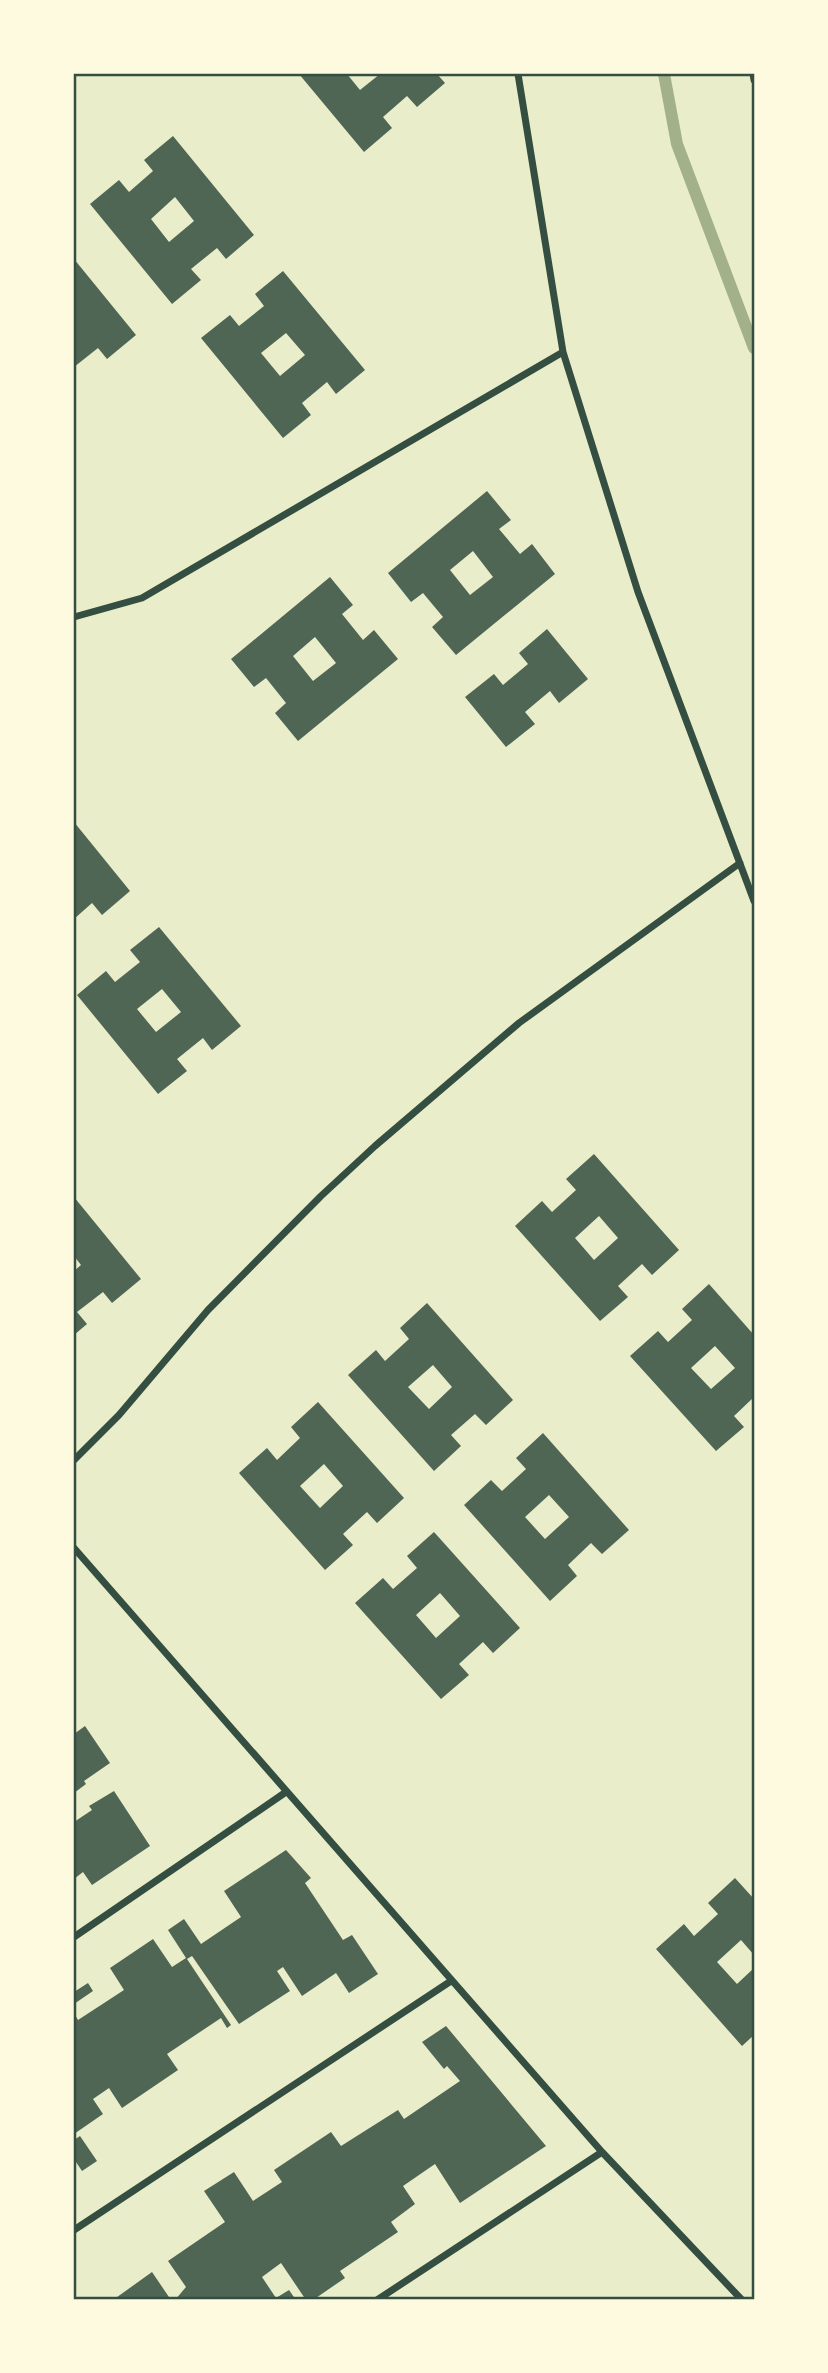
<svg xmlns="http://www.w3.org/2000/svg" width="828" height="2373" font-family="Signika,sans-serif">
<rect width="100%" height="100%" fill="#e9edc9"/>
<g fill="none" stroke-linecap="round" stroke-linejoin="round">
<path stroke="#a3b18a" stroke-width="12" d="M664,74L677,144L754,348"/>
</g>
<path fill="#4f6655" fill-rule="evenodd" d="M299,74H347L360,90L380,74H437L445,83L417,107L407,96L383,117L392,128L364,152Z
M173,136L254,235L226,259L217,248L191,269L201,280L172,304L90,204L119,180L129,192L153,171L144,160ZM175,197L194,221L169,242L151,219Z
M74,259L136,335L107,359L98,348L74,367L76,321Z
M283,271L365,370L336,394L327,382L302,403L311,415L283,438L201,338L230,315L239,326L264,306L255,294ZM286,333L305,355L280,376L261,353Z
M487,491L511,520L499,529L520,554L532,544L555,574L456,655L432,627L443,617L423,593L411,602L388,573ZM473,551L493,577L470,595L450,570Z
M330,577L353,605L342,614L363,640L374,630L398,659L298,741L275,713L286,703L266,678L254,687L231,659ZM315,637L336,663L313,681L293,656Z
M547,629L588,679L559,703L550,691L525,712L535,724L506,747L465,697L494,674L503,685L528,664L519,653Z
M74,822L130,891L102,915L92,903L74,919Z
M159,927L241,1026L212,1050L203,1038L177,1059L187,1071L158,1094L77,995L106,971L115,982L140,962L130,950ZM162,989L181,1012L156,1032L137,1009Z
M594,1154L679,1250L652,1275L642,1264L618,1286L628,1297L600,1321L515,1226L542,1201L552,1212L576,1190L566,1179ZM599,1216L618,1238L594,1260L575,1238Z
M74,1197L141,1279L112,1303L103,1292L77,1312L87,1324L74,1335V1271L81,1265L74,1256Z
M709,1284L754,1335V1397L734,1416L744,1427L716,1451L630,1356L658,1331L668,1342L692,1320L682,1309ZM715,1346L735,1368L711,1389L691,1368Z
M427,1303L513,1400L486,1425L475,1414L451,1435L461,1446L434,1471L348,1375L376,1350L385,1361L409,1339L400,1328ZM433,1365L452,1387L429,1409L408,1387Z
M318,1402L404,1498L377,1523L367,1512L343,1534L353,1545L325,1570L239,1473L267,1448L277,1460L300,1438L291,1427ZM324,1464L343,1486L320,1508L300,1486Z
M543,1433L629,1530L602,1554L591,1543L568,1565L577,1576L550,1601L464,1505L491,1480L502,1491L526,1469L516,1458ZM549,1495L569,1517L545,1539L525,1517Z
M434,1532L520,1628L493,1653L483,1642L459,1664L469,1675L441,1699L355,1603L383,1578L393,1589L417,1568L407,1556ZM440,1593L460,1616L436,1638L416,1615Z
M85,1726L110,1763L84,1781L86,1784L74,1793V1734Z
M114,1791L150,1846L92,1885L83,1872L74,1879V1822L92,1810L89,1806Z
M286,1850L311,1878L305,1883L343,1940L352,1935L378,1974L349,1993L336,1973L302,1996L283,1967L277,1971L290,1991L239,2024L192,1956L187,1959L231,2025L227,2028L221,2018L167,2054L178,2070L122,2108L109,2088L93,2099L103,2114L74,2134V2013L78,2020L124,1990L110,1968L153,1939L172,1967L186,1958L168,1930L184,1919L201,1944L241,1917L224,1891Z
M735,1878L754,1899V1955L741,1940L717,1962L737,1984L754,1968V2035L742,2046L656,1949L684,1924L694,1936L718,1914L708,1903Z
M88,1983L93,1991L74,2004V1992Z
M446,2026L546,2146L460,2203L435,2164L403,2186L415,2204L391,2222L398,2232L340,2271L345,2278L313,2300H306L281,2263L262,2277L276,2298L289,2290L296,2300H175L186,2287L168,2261L225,2222L204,2191L234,2172L253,2201L282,2182L274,2170L331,2132L341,2146L398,2110L404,2119L460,2081L447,2066L444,2069L422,2042Z
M80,2136L97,2161L82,2171L74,2159V2140Z
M152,2272L171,2300H113Z"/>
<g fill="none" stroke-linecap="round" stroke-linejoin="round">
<path stroke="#344e41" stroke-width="7" d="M518,74L563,352L638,592L754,901
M753,74L754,80
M74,617L142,598L563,352
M74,1460L119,1415L208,1310L321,1196L375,1146L519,1023L740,863
M74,1548L602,2152L742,2300
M74,1937L286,1792
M74,2230L451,1981
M377,2300L602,2152"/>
</g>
<rect width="828" height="2373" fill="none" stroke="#fefae0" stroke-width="150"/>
<rect x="75" y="75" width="678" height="2223" fill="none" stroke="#344e41" stroke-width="2.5"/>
</svg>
